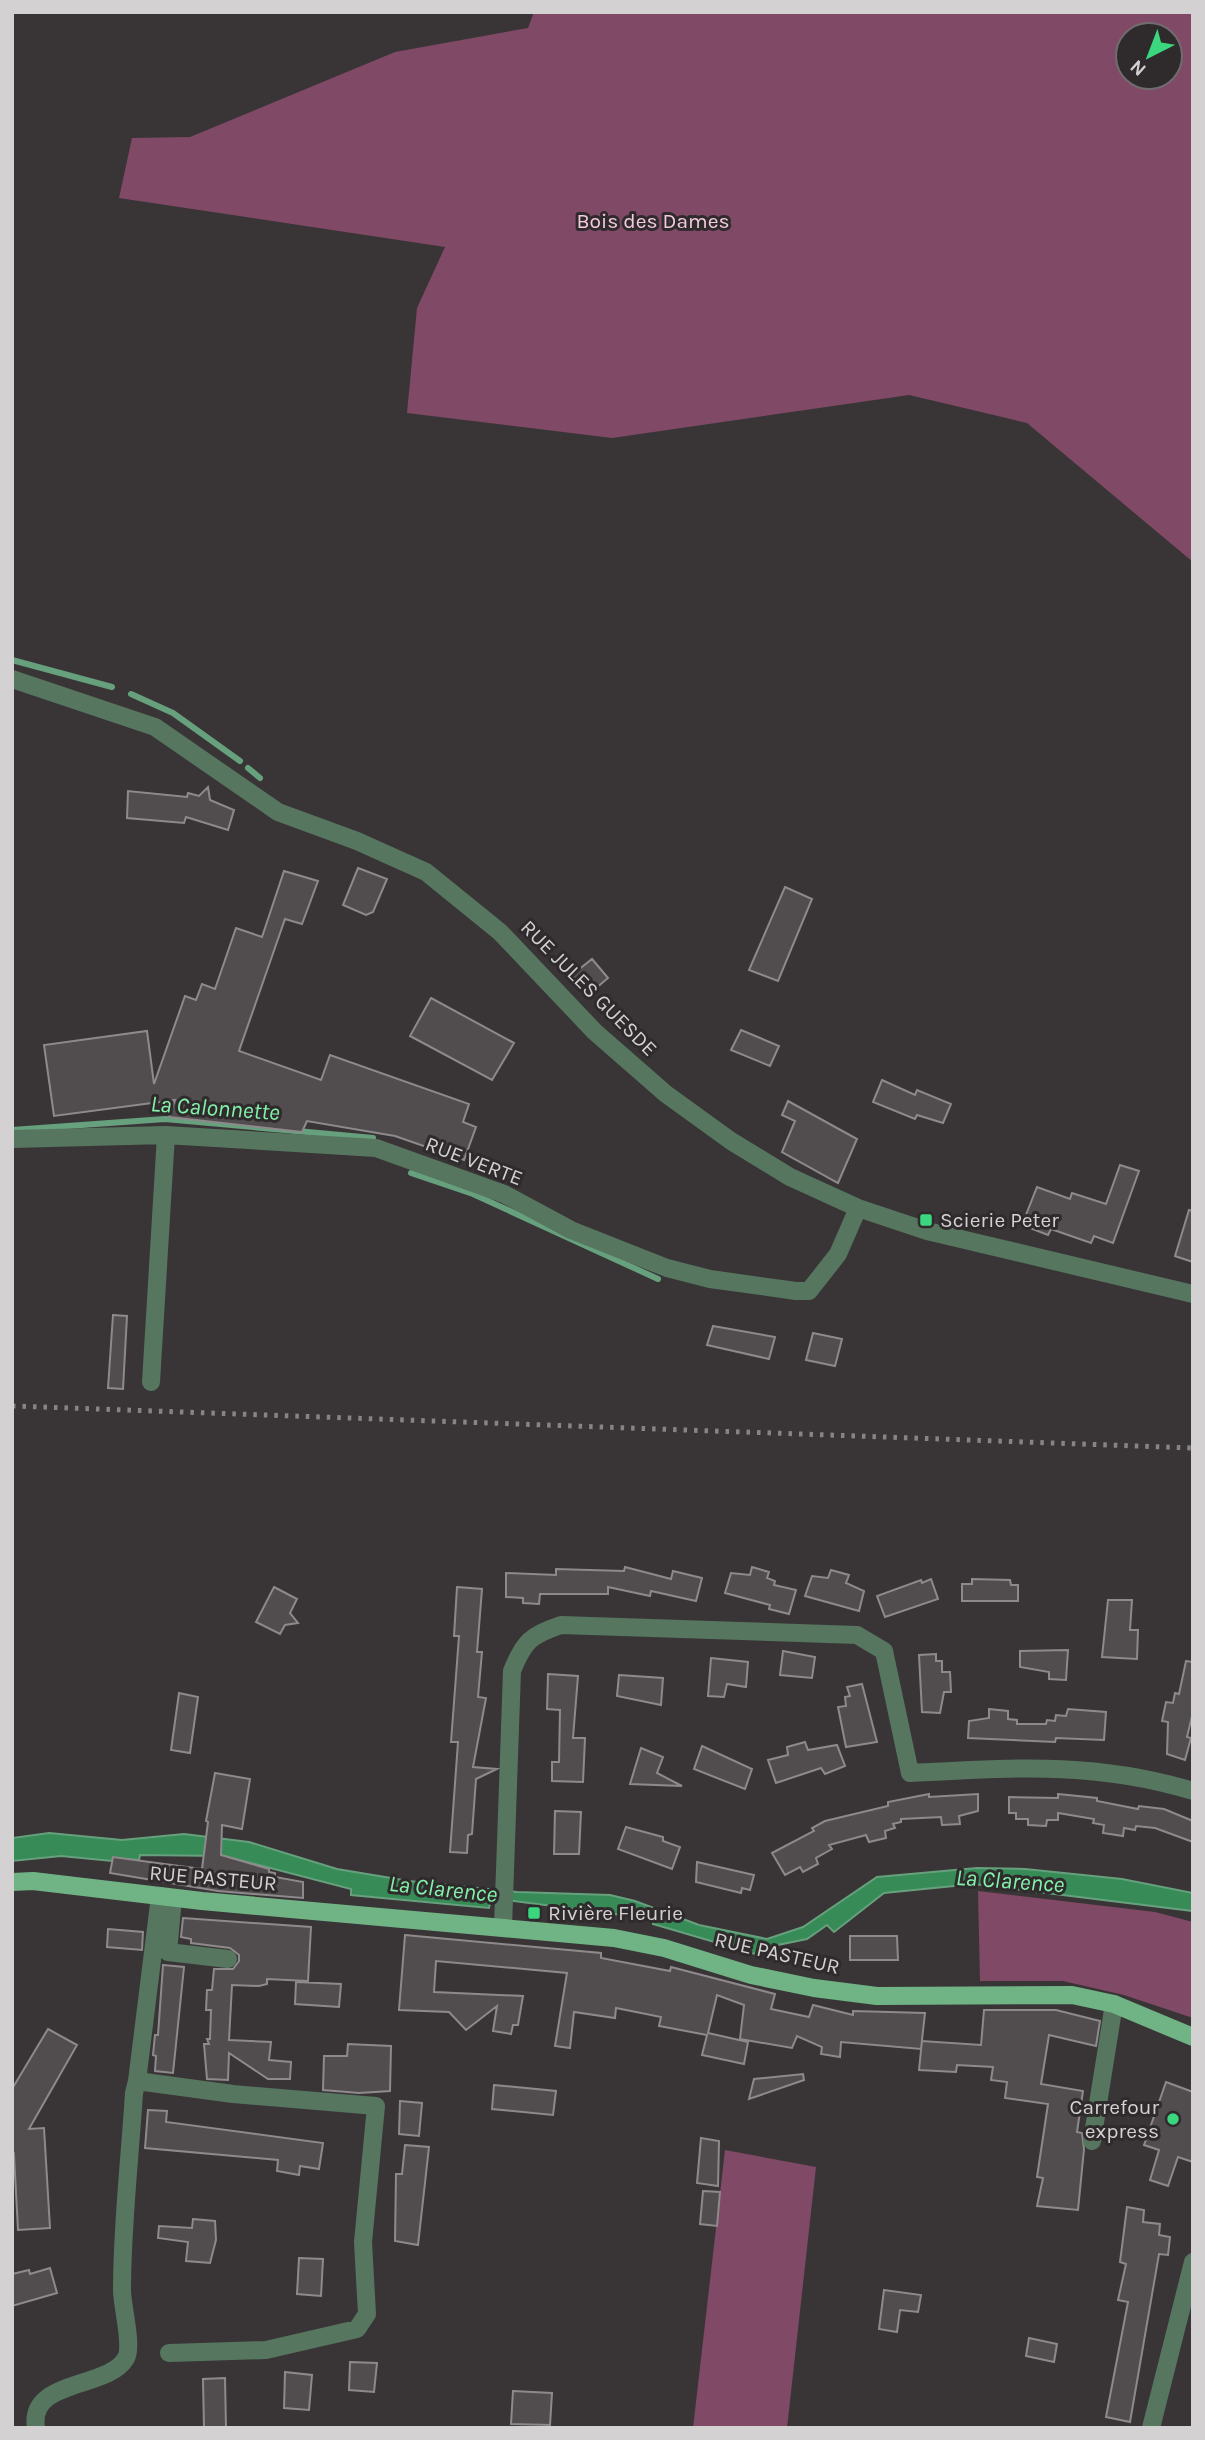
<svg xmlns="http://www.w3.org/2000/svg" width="1205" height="2440" font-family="Karla,sans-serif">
<rect width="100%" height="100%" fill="#393537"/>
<path fill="#804966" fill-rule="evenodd" d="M534,12H1193V562L1027,423L909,395L612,438L407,413L417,308L445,247L119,198L132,138L190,137L395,52L528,28ZM1128,35H1170V77H1128Z
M978,1891L1155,1912L1193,1922V2018L1124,1995L1063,1981H980Z
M725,2150L816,2167L787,2428H693Z"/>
<path fill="#378b57" stroke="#66a07c" stroke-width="2" d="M49,1833L122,1840L184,1834L249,1842L337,1869L409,1881L517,1892L610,1895L635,1901L699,1925L767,1939L803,1927L877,1877L977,1868L1025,1869L1122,1879L1193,1893V1911L974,1884L884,1893L834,1932L827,1925L807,1939L763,1948L759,1955L653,1924V1919L491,1898L489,1908L351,1895V1889L224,1856L140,1855L139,1860L113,1858L112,1861L61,1856L12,1861V1838Z"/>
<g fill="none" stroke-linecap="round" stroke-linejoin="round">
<path stroke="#66a07c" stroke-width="6" d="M12,660L112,687
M131,694L173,713L240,761
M248,768L260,778
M12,1130L165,1119L373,1138
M411,1173L473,1194L658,1279"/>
</g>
<path fill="#514d4f" stroke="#8e898b" stroke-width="2" d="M208,787L210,800L234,810L228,830L186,817L184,823L127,818L128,791L187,797L188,793L199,796Z
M358,868L387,879L373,912L366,915L343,905Z
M284,871L318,881L302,924L285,919L239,1051L321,1080L330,1055L469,1104L463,1122L476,1127L464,1160L395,1136L307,1121L302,1132L169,1117L175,1100L54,1116L44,1045L147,1031L154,1084L185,996L196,1000L202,984L215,989L236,928L262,937Z
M785,887L812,899L778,981L749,970Z
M592,959L608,978L588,995L572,975Z
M431,998L514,1043L492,1080L410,1036Z
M741,1030L779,1046L770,1066L731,1050Z
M882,1080L915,1095L917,1090L951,1104L943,1123L917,1115L915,1119L873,1102Z
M788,1101L857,1139L838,1183L782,1152L795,1121L782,1115Z
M1120,1165L1139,1171L1113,1243L1094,1236L1091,1243L1051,1229L1048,1235L1022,1225L1037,1187L1070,1199L1072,1193L1106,1204Z
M1189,1210L1193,1211V1262L1175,1256Z
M113,1315L127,1316L123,1389L108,1388Z
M713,1326L775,1337L769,1359L707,1345Z
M813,1333L842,1339L835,1366L806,1360Z
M625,1567L671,1579L673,1571L702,1578L696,1601L651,1591L650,1596L608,1587V1594H540L539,1604L523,1603V1598L506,1597V1573L556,1575V1569L624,1571Z
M752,1567L769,1572L767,1578L775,1581L774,1585L796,1590L789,1614L769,1609L770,1605L725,1593L731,1573L750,1575Z
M831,1570L849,1575L846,1583L864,1591L859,1611L805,1596L812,1576L828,1578Z
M931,1579L938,1599L885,1617L877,1596L921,1580L922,1583Z
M972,1579L1010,1580L1011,1585H1018V1601H962V1584H972Z
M274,1587L297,1599L290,1613L298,1623L285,1625L280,1634L256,1622Z
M457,1587L482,1589L477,1652H482L478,1697L486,1698L473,1767L497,1769L476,1779L472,1834L468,1835L467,1853L450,1852L458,1742H451L459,1636H454Z
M1108,1600H1132L1130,1630H1138L1137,1659L1102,1657Z
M1068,1650L1066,1680L1049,1679V1672L1020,1667V1651Z
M783,1651L815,1657L812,1678L780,1675Z
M936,1654V1661H942V1672H950L951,1692H944L940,1713L922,1712L919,1655Z
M711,1658L748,1662L746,1687L727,1684L724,1697L708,1696Z
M1186,1661L1193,1662V1712L1187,1737L1191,1738L1185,1760L1167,1754L1168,1722L1162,1721L1166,1702L1173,1703L1175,1693L1179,1694Z
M548,1674L578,1676L573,1738H585L583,1782L552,1781V1762H559L560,1710L547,1709Z
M619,1675L663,1678L661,1705L617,1696Z
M862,1684L877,1742L846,1747L838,1707L846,1706L845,1697L850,1696L847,1687Z
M179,1693L198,1697L190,1753L171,1750Z
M989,1709L1008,1711V1719L1017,1720V1724H1046L1047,1720L1055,1721L1056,1715L1066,1716L1068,1709L1106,1712L1104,1740L1056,1738L1055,1742L968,1738L969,1721L989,1718Z
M805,1742L808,1750L837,1745L845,1766L825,1774L821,1768L776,1783L768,1760L788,1755L787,1747Z
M702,1746L752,1769L745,1789L694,1769Z
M641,1748L663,1757L657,1773L682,1786L630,1784Z
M215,1773L250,1779L242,1829L222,1825L221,1855L269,1869V1872L275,1873V1877L303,1882V1898L218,1891L110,1873L113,1857L202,1869L208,1822L206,1821Z
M929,1794V1797L978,1794V1811L959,1816L960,1824L942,1825L941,1817L901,1819V1822L893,1824L895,1828L885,1831L886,1838L869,1842L866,1835L829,1845L832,1849L816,1858L818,1864L803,1872L800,1867L785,1875L772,1853L814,1831L812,1828L825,1821L888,1806V1802Z
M1058,1794L1097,1798V1801L1138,1809L1139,1806L1164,1809L1193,1821V1842L1155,1828L1136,1826L1135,1830L1124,1828L1123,1836L1103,1833L1104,1825L1093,1823L1094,1819L1058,1813V1820H1047L1046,1826L1028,1825V1819H1016V1813H1009V1797L1058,1798Z
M555,1811L581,1812L579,1854H554Z
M626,1827L663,1837V1841L680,1847L672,1869L618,1849Z
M697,1862L754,1875L750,1890L742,1888L741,1893L696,1882Z
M183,1918L311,1927L308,1981L267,1979V1984L259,1986L232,1985L229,2040L271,2042L269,2060L291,2062L290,2079H268L229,2053L228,2080L207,2079L204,2044H209L207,2039H210L211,2010H206L207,1990H212L214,1969H233L239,1961V1955L230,1948L191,1943V1939L181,1937Z
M108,1929L143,1932L142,1950L107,1947Z
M405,1935L601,1953V1958L670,1971L671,1967L775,1994L771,2009L809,2017L813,2005L853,2015V2011L925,2013L921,2049L841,2042L840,2057L821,2054L822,2047L797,2036L792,2048L740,2039L744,2005L717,1995L708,2033L748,2042L744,2064L702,2055L707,2035L659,2026L661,2017L616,2008L615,2018L574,2012L570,2048L555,2046L567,1973L436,1961L434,1992L523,1996L518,2025H513L511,2034L493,2031L497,2006L466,2030L449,2012L399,2010Z
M850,1936H897L898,1960H850Z
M163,1965L184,1967L173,2073L155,2071L156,2056L153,2055L155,2035H158Z
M296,1982L341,1984L339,2007L295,2004Z
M984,2010H1056L1100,2021L1096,2046L1049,2035L1041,2084L1083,2091L1077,2132L1082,2133L1084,2149L1078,2210L1037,2206L1043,2178L1037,2177L1048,2104L1005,2098L1007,2082L991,2080L993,2067L957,2065L956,2072L919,2070L922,2041L981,2045Z
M48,2029L77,2045L29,2129L44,2128L50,2228L18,2230L14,2155L12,2159V2089Z
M348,2044L391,2046L390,2091L359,2093L323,2090L324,2056H347Z
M803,2074L804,2080L749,2099L754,2079Z
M1166,2082L1193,2092V2162L1178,2157L1168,2186L1150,2180L1159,2150L1144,2145Z
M494,2085L556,2091L553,2115L492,2109Z
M400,2101L422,2103L419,2136L399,2134Z
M148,2110L167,2111L166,2122L323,2143L319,2169L300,2166L299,2175L277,2171L278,2160L145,2148Z
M701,2138L719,2141L718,2186L697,2183Z
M405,2145L429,2147L418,2245L395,2241L396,2174H402Z
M703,2191L720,2192L717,2226L700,2224Z
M1127,2207L1144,2210L1143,2222L1160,2224L1159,2235L1170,2237L1168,2255L1159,2254L1130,2422L1106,2417L1128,2302L1118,2300L1126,2264L1120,2262Z
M193,2219L215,2221L216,2240L210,2263L186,2261L188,2242L158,2238L159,2226L192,2228Z
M299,2258L323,2259L321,2296L297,2294Z
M50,2268L57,2293L12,2306V2274L29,2270L30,2274Z
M884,2290L921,2295L918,2312L900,2310L897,2332L879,2329Z
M1029,2338L1057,2344L1054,2362L1026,2356Z
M350,2362L377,2363L374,2392L349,2390Z
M285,2372L312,2375L309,2410L284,2408Z
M225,2378L226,2428H204L203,2379Z
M513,2391L552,2393L550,2425L511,2424Z"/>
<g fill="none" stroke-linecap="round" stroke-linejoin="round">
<path stroke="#56765f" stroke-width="18" d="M12,679L155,727L278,812L357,841L426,872L500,932L595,1032L666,1094L731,1141L790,1177L858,1208L927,1231L1193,1294
M12,1139L166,1135L376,1148L504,1194L571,1230L667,1268L710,1279L796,1291H809L838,1254L858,1208
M151,1382L166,1135
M160,1896L137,2081L233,2094L376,2106L363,2242L367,2314L357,2329L266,2350L169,2353
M173,1898L168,1952L228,1959
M503,1927L512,1671C524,1641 531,1635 561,1625L857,1635L884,1651L910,1773C1010,1768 1095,1761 1193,1791
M1092,2141L1114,2004
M36,2428C28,2378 108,2390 126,2358C133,2345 122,2307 122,2290C122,2224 130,2158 134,2093L137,2081
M1151,2428L1193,2262"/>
<path stroke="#70b486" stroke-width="18" d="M12,1882L33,1881L202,1901L614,1938L664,1948L751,1975L814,1988L877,1996L1072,1995L1114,2004L1193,2037"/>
<path stroke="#888486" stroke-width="5" stroke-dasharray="3.5 7" stroke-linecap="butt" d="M12,1406L1193,1448"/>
</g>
<g fill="#3ad77f" stroke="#2f2b2d" stroke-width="2.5">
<rect x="919" y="1213" width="14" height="14" rx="3.5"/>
<rect x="527" y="1906" width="14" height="14" rx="3.5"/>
<circle cx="1173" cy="2119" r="7"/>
</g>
<g text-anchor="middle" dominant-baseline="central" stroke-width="6" stroke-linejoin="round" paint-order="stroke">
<g font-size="21" fill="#f6c9df" stroke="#2f2b2d">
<text x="653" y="221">Bois des Dames</text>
</g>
<g font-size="21" fill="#d4d1d2" stroke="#2f2b2d">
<text transform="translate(589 988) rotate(45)">RUE JULES GUESDE</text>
<text transform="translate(474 1161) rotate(21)">RUE VERTE</text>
<text transform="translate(213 1878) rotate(5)">RUE PASTEUR</text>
<text transform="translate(777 1953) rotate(13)">RUE PASTEUR</text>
</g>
<g font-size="21" fill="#d4d1d2" stroke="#2f2b2d" text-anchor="start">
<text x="940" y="1220">Scierie Peter</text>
<text x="548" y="1913">Rivière Fleurie</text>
<text x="1159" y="2107" text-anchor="end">Carrefour<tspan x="1159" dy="24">express</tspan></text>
</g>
<g font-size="23" font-style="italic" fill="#84f2aa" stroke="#2f2b2d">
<text transform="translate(215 1108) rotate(4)">La Calonnette</text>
<text transform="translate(1010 1881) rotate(4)">La Clarence</text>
<text transform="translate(443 1889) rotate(6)">La Clarence</text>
</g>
</g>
<rect width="1205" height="2440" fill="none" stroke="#d4d1d2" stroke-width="28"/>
<g transform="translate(1149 56) rotate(222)"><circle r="33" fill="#2f2b2d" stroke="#716d6f" stroke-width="2"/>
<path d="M0-5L12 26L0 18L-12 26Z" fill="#3ad77f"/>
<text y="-10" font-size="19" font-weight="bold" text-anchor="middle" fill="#d4d1d2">N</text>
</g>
</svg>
